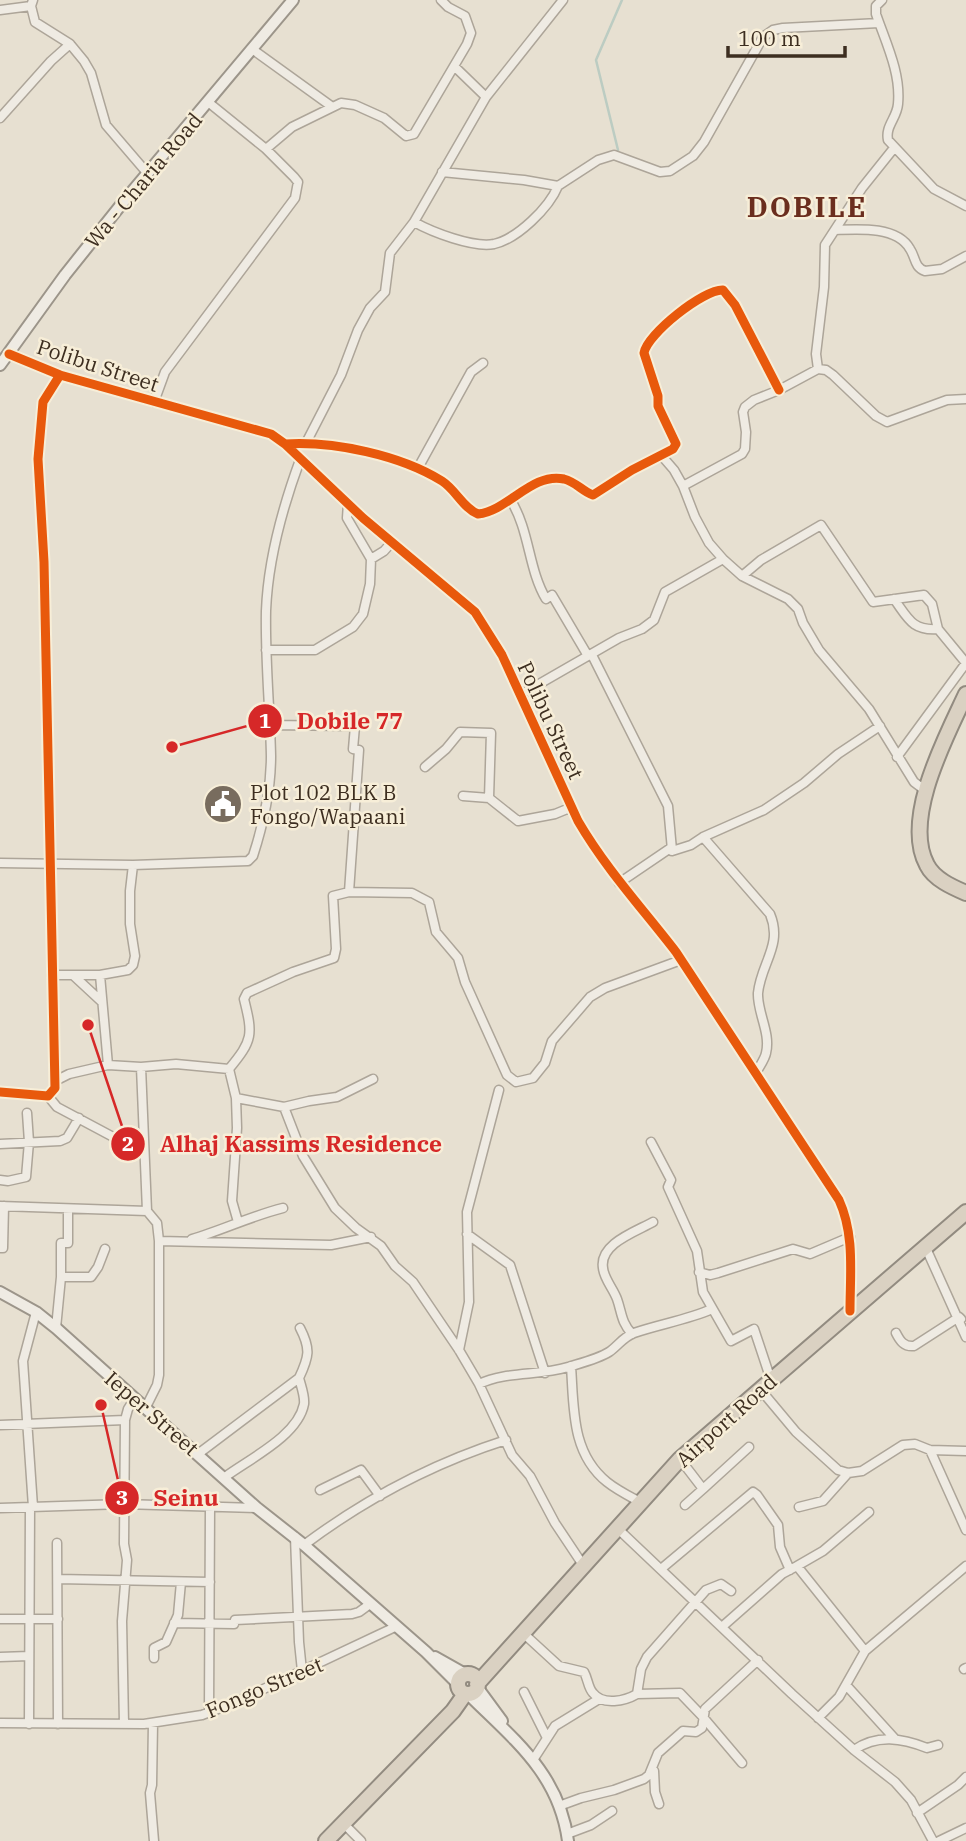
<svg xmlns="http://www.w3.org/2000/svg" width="966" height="1841" font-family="'IBM Plex Serif',serif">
<rect width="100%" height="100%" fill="#e7e0d1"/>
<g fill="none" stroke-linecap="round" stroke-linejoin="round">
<path stroke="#bcccc2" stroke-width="2.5" d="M618,150L596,60L622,0"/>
<defs>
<path id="street" d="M33,0L31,6L35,22L70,44
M882,0L876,6V14C886,43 901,73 898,104C897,118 885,126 888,140L934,189L966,206
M0,10L31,6
M252,49L331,106
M486,97L563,0
M0,118L51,61L70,44L84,61L91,73L106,125L148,174
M266,149L292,127L341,103L355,105L384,118L406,136L414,134L467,44L471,33L465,16L448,7L441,0
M442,172L524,180L558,186L598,160L614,155L660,172L670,171L693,156L704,142L763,37L773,30L783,28L879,23
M414,222C432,232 473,248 494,244C517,239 549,208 558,186
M836,230C858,229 897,226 910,249C916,258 914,267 925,271L942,269L966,256
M9,354L60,375L271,434L285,444L363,518L475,612L502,655L578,821C606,869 642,908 676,952L839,1200C855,1235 850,1274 850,1311
M818,369L816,354L824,287L825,245L862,188L894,148
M154,402L165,372L295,198L298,182L294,177L266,149L208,102
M306,443L341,375L358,330L370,308L385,292L390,253L414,222L486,97L454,66
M285,444C334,441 400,455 442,481C456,490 463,508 478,514C508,511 532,472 564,479C576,482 582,491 593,495L632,470L673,449L676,444L658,406V396L644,353C647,334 704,289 723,290L735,305L779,390
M661,455L674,470L683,486L695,517L709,543L723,559L742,576L788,599L798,609L803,623L819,650L869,709L914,782L926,791
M418,468L471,372L483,363
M683,486L742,454L745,449L746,432L743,412L745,407L754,400L779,390L818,369L826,370L833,375L876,416L887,422L947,400L966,399
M510,499C530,530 528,569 546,599L552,595L588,656
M348,503L347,518L371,559
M742,576L761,560L821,525L873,602L924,595L932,604L938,629L966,663
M894,599C908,618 912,631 938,629
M266,650H315L353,627L363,614L370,584L371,559L384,551L391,543
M592,655L668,806L672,850
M520,695L619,638L642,629L654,620L665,592L723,559
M897,757L966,663
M425,767L446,749L460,732L491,733L489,798
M463,796L489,798L518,821L555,814L572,807
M703,837L770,914C783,945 761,963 758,993C757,1012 771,1033 766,1053C765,1059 759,1067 756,1073
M0,863L133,865L248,861L253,856C263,825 271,789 271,756C270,708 265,660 266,611C268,559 282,509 300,460
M619,883L672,847V851L691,845L703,837L764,810L804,783L838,754L880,726
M349,892L412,893L429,902L436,932L458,958L465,982L507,1075L516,1082L533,1078L545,1063L552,1041L590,997L605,988L681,960
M52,975H100L108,1065
M100,975L128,970L133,965L135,956L130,924V891L133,865
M74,976L102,1002
M141,1067L147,1211L157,1223L159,1241
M229,1069L236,1098L284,1107L303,1156L335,1208L356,1228L381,1246L395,1266L413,1282L459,1350L479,1384L512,1455L530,1476L555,1523L583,1565
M55,1081L69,1074L108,1065L141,1067L176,1064L229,1069C253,1040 253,1035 244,999L247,993L293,972L334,958L336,949L333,896L349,892L359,750L353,749L355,726L269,725
M0,1092L48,1096L55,1088L44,562L38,459L43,402L60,375
M48,1096L57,1107L117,1139L143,1140
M236,1098L237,1128L232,1201L238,1222
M284,1107L309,1101L337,1097L373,1079
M651,1142L671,1180L668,1187L697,1251L703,1292L731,1341L754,1329L771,1380
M0,1144L60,1141L67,1138L79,1118
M0,1180L8,1181L26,1177L29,1142L27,1113
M0,1206L147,1211
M467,1234L510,1265L545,1373
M192,1239C223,1230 251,1216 283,1208
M925,1246L966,1337
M0,1248H3L4,1206
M699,1272L710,1275L718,1273L793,1249L810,1254L850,1237
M61,1277H91L98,1267L105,1249
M56,1328L61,1277V1243H68V1209
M896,1333C900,1341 904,1347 914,1346L959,1317L961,1319
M632,1334C621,1322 622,1313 617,1299C613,1288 604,1279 603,1268C599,1244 635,1232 653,1222
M459,1350L469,1302L467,1212L499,1090
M571,1366C574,1408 571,1453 607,1482C617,1490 629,1496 640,1502
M479,1384C506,1371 539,1376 568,1367C581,1363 598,1359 609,1352C618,1346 623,1337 634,1333C660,1324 687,1320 712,1309
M760,1389L796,1432L838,1470L848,1473L862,1471L903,1445L915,1444L930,1450L966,1451
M146,1407L157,1385L159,1375V1241L331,1245L371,1237
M0,1425L125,1420
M930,1450L966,1530
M198,1454L299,1378C309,1357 311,1349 300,1328
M680,1459L703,1489L749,1447
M225,1477C249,1459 298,1436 304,1404C305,1396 301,1386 299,1378
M320,1490L361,1470L380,1496
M685,1505L703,1489
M33,1507L23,1361L36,1312
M799,1507L823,1501L848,1473
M0,1508L123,1504L257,1508
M616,1527L792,1694L854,1750L895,1782L911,1800L933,1841
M295,1537L299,1642L302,1671
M57,1543L58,1724
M304,1545C364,1500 434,1463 506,1440
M797,1566L823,1551L869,1512
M661,1569L753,1492L757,1495L778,1525L780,1547L790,1570
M58,1579L210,1582
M0,1619H58
M174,1623L234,1624L235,1620L352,1614L359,1612L370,1604
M723,1626L782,1574L797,1566L865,1651
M523,1633L559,1666L584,1672C588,1679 588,1688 593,1693C603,1706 625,1701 637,1694L641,1669L647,1657L706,1590L721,1584L731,1591
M0,1657L29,1656
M154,1658V1648L166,1642L178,1615L181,1582
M964,1669L966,1668
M846,1685L895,1739
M524,1692L547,1738
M637,1694L680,1693L703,1717L742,1763
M209,1712L210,1507
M818,1718L839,1697L865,1651L966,1566
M0,1723L144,1724L202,1715L236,1702L395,1627
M153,1723L152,1785L150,1793L154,1841
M29,1724L30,1507
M124,1724L122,1621L127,1560L124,1544L125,1420L128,1409L135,1398
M854,1750C877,1734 902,1738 927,1748L938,1745
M533,1760L555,1726L599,1699
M654,1771L655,1792L659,1804
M559,1806L581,1798L614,1790L644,1779L649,1775L658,1753L683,1731L696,1732L702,1728L705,1709L758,1660
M917,1813L958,1785L966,1777
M343,1823L361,1841
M567,1834L591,1825L612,1811
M939,1841L966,1828"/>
<path id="secondary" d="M0,365L65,275L120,206L293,0
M0,1292L36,1312L56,1328L257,1508L304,1545L426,1652L458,1684
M435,1657L467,1675
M477,1687L502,1721
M468,1694C513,1739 559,1773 568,1841"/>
<path id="highway" d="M966,694C946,737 902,819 927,865C934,879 952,887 966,893
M458 1684a10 10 0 1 1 20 0a10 10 0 1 1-20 0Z
M477,1684L680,1459L966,1212
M326,1841L453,1711L465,1694"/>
</defs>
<use href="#street" stroke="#ada599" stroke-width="11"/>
<use href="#secondary" stroke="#9c958a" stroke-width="14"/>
<use href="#highway" stroke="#928b80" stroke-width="18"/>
<use href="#street" stroke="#efebe3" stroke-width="8"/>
<use href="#secondary" stroke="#efebe3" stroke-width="10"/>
<use href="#highway" stroke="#dad1c2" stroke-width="14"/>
<defs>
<path id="cycleway" d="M9,354L60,375L271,434L285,444L363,518L475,612L502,655L578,821C606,869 642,908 676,952L839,1200C855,1235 850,1274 850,1311
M285,444C334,441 400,455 442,481C456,490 463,508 478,514C508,511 532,472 564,479C576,482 582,491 593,495L632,470L673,449L676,444L658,406V396L644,353C647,334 704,289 723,290L735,305L779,390
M0,1092L48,1096L55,1088L44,562L38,459L43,402L60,375"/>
</defs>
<use href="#cycleway" stroke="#f7eed8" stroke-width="13"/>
<use href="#cycleway" stroke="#e8590c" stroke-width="9"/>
</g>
<defs>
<symbol id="civic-disc" viewBox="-11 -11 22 22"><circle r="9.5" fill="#786c5e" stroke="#f7eed8"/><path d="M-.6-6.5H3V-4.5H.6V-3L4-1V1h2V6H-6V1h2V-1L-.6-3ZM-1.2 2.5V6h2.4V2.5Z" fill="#fff"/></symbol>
</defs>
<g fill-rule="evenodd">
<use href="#civic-disc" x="201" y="782" width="44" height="44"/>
</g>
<g text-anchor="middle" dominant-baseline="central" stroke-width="5" stroke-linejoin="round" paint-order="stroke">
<g font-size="21" fill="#3d2e20" stroke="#f7eed8">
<text transform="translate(143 180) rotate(-50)">Wa - Charia Road</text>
<text transform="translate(98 365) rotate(18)">Polibu Street</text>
<text transform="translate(551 720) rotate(65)">Polibu Street</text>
<text transform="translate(152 1413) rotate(41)">Ieper Street</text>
<text transform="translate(726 1420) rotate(-42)">Airport Road</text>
<text transform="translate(264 1687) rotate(-23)">Fongo Street</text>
</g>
<g font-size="21" fill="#3d2e20" stroke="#f7eed8" text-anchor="start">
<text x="250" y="792">Plot 102 BLK B<tspan x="250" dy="24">Fongo/Wapaani</tspan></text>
</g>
<g font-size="28" font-weight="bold" letter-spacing="2" fill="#6b2e1e" stroke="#f7eed8">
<text x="807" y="206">DOBILE</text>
</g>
</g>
<path fill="none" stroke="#d62828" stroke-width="2.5" d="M172 747L265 721M88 1025L128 1144M101 1405L122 1498"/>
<g fill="#d62828" stroke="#f7eed8" stroke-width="2.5">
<circle cx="172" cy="747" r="7"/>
<circle cx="88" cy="1025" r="7"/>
<circle cx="101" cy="1405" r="7"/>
<circle cx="265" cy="721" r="18"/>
<circle cx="128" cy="1144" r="18"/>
<circle cx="122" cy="1498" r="18"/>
</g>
<g font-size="21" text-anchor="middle" font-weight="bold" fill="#fff">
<text x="265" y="728">1</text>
<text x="128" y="1151">2</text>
<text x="122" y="1505">3</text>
</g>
<g font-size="23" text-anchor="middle" font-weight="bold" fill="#d62828" stroke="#f7eed8" stroke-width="5" stroke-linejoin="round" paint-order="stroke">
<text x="350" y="729">Dobile 77</text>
<text x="301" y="1152">Alhaj Kassims Residence</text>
<text x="186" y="1506">Seinu</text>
</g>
<path d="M728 46v10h117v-10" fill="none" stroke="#3d2e20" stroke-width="3.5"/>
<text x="738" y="46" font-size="21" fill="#3d2e20" stroke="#f7eed8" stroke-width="5" paint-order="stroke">100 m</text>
</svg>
